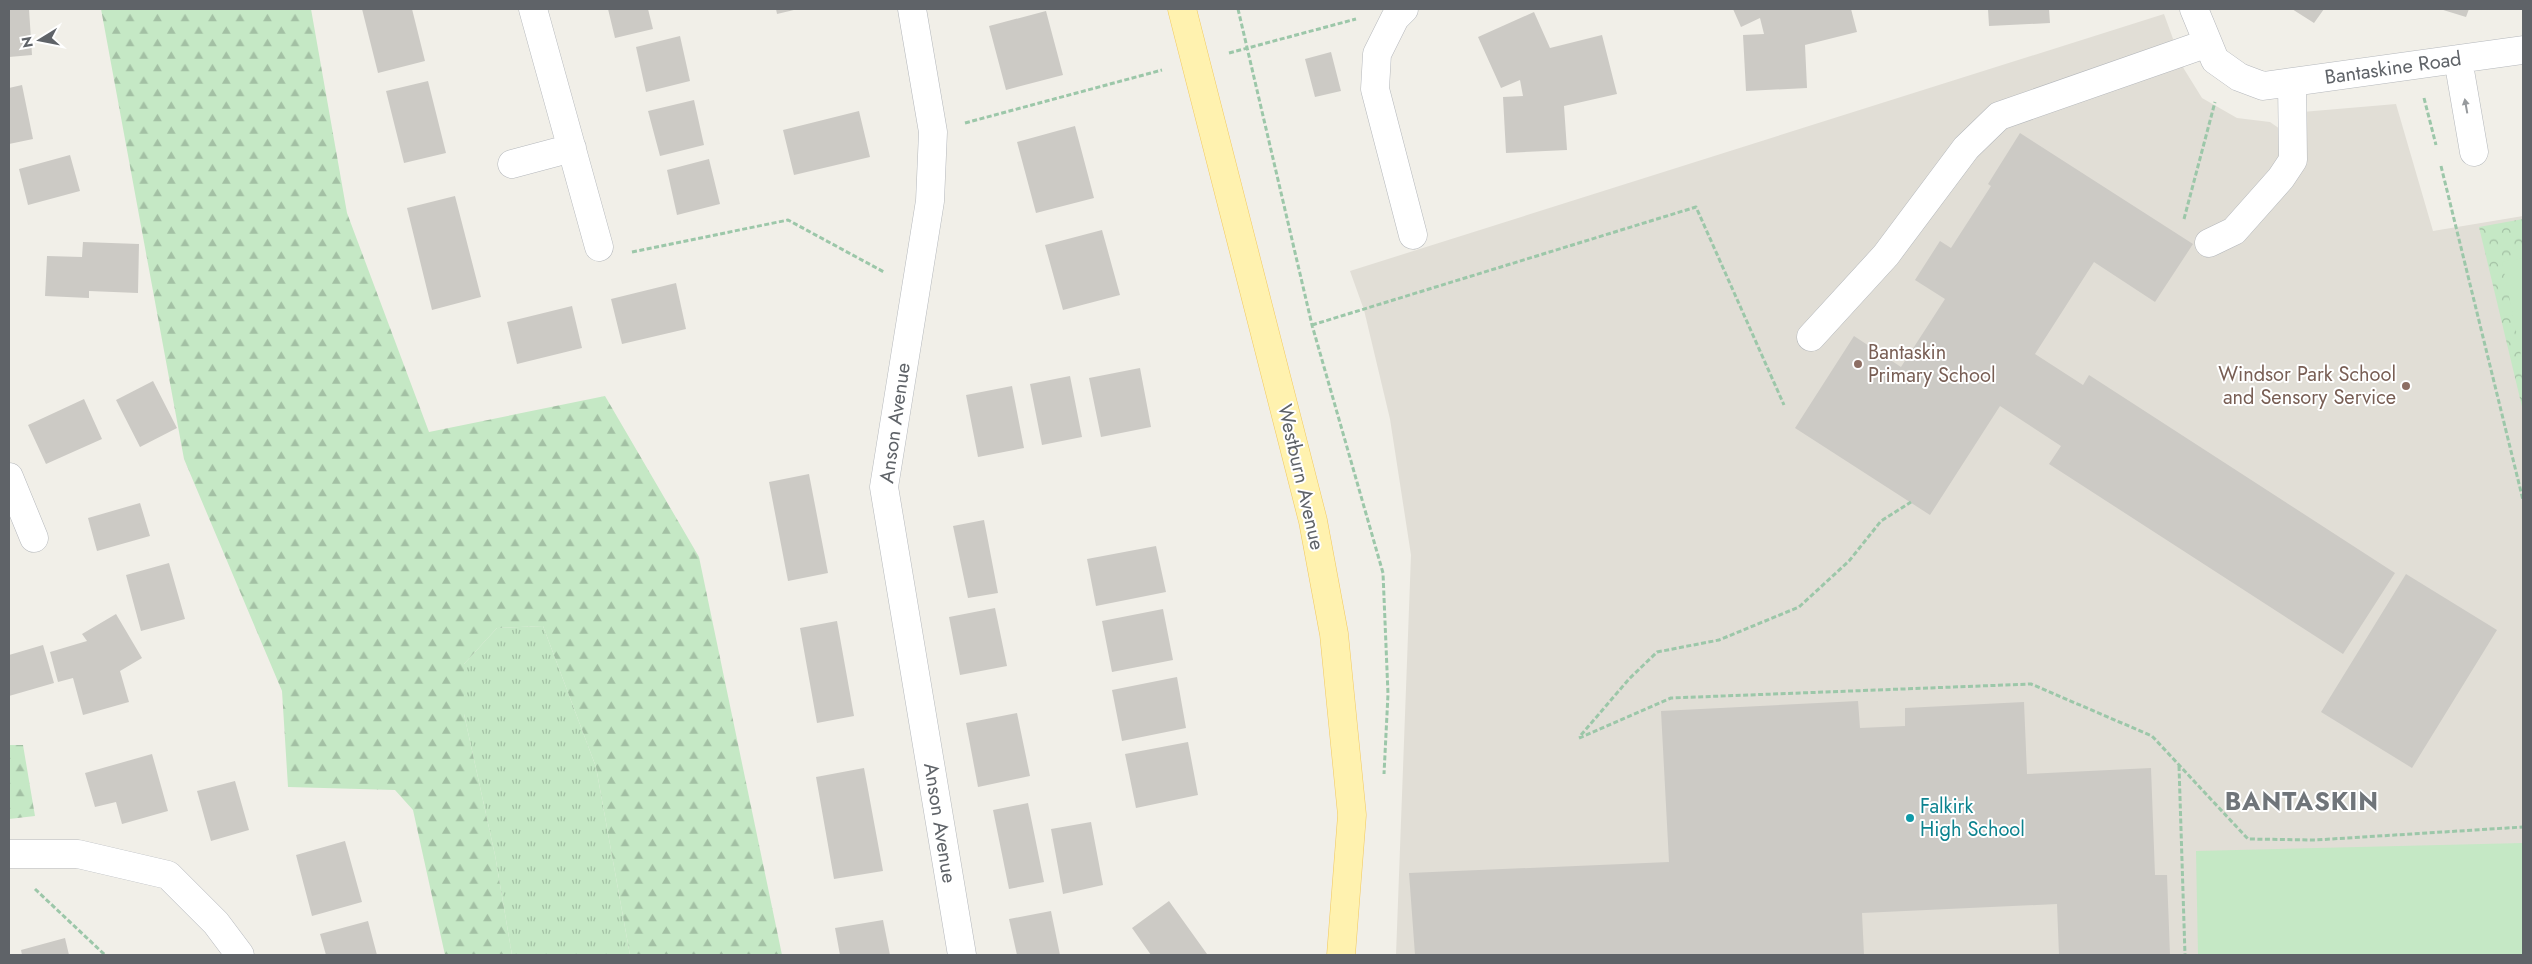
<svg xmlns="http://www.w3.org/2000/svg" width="2532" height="964" font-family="Jost,sans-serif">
<defs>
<pattern id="grass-tufts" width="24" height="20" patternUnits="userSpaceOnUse" patternTransform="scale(1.25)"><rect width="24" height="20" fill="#c5e8c5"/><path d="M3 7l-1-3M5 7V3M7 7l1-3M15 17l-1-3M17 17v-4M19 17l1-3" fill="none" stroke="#a3c0a4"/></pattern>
<pattern id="forest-firs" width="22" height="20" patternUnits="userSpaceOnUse" patternTransform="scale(1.25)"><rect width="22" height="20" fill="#c5e8c5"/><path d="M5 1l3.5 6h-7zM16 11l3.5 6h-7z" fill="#a3c0a4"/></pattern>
<pattern id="park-crowns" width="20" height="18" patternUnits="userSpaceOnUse" patternTransform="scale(1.25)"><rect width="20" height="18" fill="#c5e8c5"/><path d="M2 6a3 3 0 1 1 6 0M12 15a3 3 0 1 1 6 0" fill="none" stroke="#a3c0a4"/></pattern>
</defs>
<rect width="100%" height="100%" fill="#f1efe8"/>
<path fill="#e1ded6" d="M2164,14L2184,69L2202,98L2237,118L2270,122L2280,129L2302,112L2396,104L2433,231L2523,216V955H1396L1411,555L1390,419L1364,310L1350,271Z"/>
<path fill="url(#grass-tufts)" d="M543,626L596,767L630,955H512L495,855L464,714V664L497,628Z"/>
<path fill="url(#forest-firs)" d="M101,9H311L347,213L429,432L605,396L699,557L782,955H630L596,767L543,626L497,628L464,664V714L495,855L512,955H445L413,810L395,790L288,787L282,691L184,459Z
M9,745H23L35,816L9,819Z"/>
<path fill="url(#park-crowns)" d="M2523,219V411L2479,227Z"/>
<path fill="#c5e8c5" d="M2523,258V365L2502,262Z
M2523,843V955H2198L2196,851Z"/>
<path fill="#cccac5" d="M9,9H29L32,55L9,57Z
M362,9H412L425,61L378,73Z
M608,9H648L653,29L615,38Z
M776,9H798L777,14Z
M1733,9H1851L1857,32L1805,45L1807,88L1746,91L1743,35L1764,34L1760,18L1741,27Z
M1988,9H2049L2050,23L1989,26Z
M2292,9H2324L2314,23Z
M2440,9H2469L2466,17Z
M1046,11L1063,75L1006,90L989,26Z
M1534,12L1550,48L1602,35L1617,94L1564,106L1567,150L1506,153L1503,97L1523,96L1520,80L1501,88L1478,37Z
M680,36L690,81L646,92L636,47Z
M1331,52L1341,91L1315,97L1305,59Z
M428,81L446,153L404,163L386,91Z
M22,85L33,139L9,144V88Z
M694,100L704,145L660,156L648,111Z
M859,111L870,157L794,175L783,130Z
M1075,126L1094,198L1036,213L1017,142Z
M2020,133L2193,244L2155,302L2094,262L2035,354L2083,385L2089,375L2395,573L2343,654L2049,464L2061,446L2000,406L1930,515L1795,428L1854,336L1901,367L1945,299L1915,280L1940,241L1951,248L1991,186L1988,184Z
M70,155L80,191L28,205L19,169Z
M709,159L720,204L677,215L667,170Z
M455,196L481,297L432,310L407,208Z
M1102,230L1120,295L1063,310L1045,245Z
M83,242L139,244L138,293L89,291V298L45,296L47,256L82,257Z
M676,283L686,329L622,344L611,299Z
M572,306L582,348L517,364L507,322Z
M1140,368L1151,427L1101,437L1089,378Z
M1070,376L1082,437L1042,445L1030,384Z
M153,381L177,428L140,447L116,400Z
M1012,386L1024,448L978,457L966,395Z
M84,399L102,439L46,464L28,425Z
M809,474L828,573L788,581L769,482Z
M140,503L150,536L97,551L88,518Z
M984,520L998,593L968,598L953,526Z
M1156,546L1166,592L1096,606L1087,559Z
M169,563L185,619L141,631L126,575Z
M2406,574L2497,630L2412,768L2321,712Z
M995,608L1007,666L960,675L949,617Z
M1163,609L1173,660L1112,672L1102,621Z
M116,614L142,658L120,671L129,702L83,715L73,678L58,682L50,652L87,641L82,634Z
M837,621L854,716L817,723L800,628Z
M43,645L54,683L9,696V655Z
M1177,677L1186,728L1122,741L1112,690Z
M1858,701L1860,728L1905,726V708L2024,702L2027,774L2151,768L2155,875H2167L2170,955H2059L2057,904L1862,913L1864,955H1415L1409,873L1669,862L1661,711Z
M1017,713L1030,776L978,787L966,723Z
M1188,742L1198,795L1136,808L1125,754Z
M152,754L168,811L122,824L116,802L95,807L85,773Z
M864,768L883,871L834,879L816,777Z
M235,781L249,830L211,841L197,791Z
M1028,803L1044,882L1009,889L993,810Z
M1091,822L1103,885L1063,894L1051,829Z
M345,841L362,902L312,916L296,855Z
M1169,901L1207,954L1205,955H1151L1132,928Z
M1051,911L1060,955H1017L1009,919Z
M883,920L890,955H840L835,928Z
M368,921L377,955H326L320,934Z
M65,938L69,955H22L21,950Z"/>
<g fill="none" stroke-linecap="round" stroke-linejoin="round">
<defs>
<path id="minor" d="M533,9L599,247
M912,9L933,132L930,201L884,487L962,955
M1404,9L1395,18L1377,54L1375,89L1413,235
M2194,9L2215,60L2239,77L2263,86L2523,50
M2458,59L2474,152
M512,164L572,148
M2209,243L2234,231L2281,178L2293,160L2292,82
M1811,337L1886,255L1966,148L1999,116L2208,43
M9,477L34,538
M9,854H78L168,875L216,923L240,955"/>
<path id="major" d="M1182,9L1313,521L1334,634L1352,815L1341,955"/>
</defs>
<use href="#minor" stroke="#b5b8bc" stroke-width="29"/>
<use href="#major" stroke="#f2c960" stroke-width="29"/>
<path stroke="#9cc7a9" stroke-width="3" stroke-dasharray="5 2.5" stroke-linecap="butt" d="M1238,9L1312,325L1383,573L1388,694L1384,774
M1229,53L1356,19
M2424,98L2436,145
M965,123L1162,70
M2441,166L2523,500
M2184,219L2215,102
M632,252L788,220L884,272
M1312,325L1696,207L1784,405
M1581,735L1629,679L1657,652L1719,640L1799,607L1849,561L1881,521L1911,502
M1579,738L1671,698L2031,684L2152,736L2248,839L2315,840L2523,827
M2179,766L2185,955
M35,889L105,955"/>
<use href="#minor" stroke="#fff" stroke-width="28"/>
<use href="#major" stroke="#fff2af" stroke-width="28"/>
</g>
<defs><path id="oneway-solid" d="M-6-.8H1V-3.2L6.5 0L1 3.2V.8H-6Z" transform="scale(1.25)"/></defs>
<use fill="#979a9d" href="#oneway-solid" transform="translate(2466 106) rotate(-100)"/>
<g fill="#8d6e63" stroke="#fff" stroke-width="2">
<circle cx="1858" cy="364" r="5"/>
<circle cx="2406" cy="386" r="5"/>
</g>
<circle fill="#0f9aa8" stroke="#fff" stroke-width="2" cx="1910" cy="818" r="5"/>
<g text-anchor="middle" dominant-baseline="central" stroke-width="4" stroke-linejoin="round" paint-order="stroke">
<g font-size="20" fill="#5f6368" stroke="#fff">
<text transform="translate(2393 68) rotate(-8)">Bantaskine Road</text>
<text transform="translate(895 423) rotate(-82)">Anson Avenue</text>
<text transform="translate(1301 477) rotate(77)">Westburn Avenue</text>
<text transform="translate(940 823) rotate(81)">Anson Avenue</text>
</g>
<g font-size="20" fill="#785e54" stroke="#fff" text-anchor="start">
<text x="1868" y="352">Bantaskin<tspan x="1868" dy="23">Primary School</tspan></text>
<text x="2396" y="374" text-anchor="end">Windsor Park School<tspan x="2396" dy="23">and Sensory Service</tspan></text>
</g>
<g font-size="20" fill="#0d838f" stroke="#fff" text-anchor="start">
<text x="1920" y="806">Falkirk<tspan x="1920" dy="23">High School</tspan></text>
</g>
<g font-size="25" font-weight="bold" letter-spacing="1" fill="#70757a" stroke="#fff">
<text x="2302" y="801">BANTASKIN</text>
</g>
</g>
<rect width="2532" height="964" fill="none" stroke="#5f6368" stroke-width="20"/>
<g transform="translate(40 40) rotate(260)" stroke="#ffffff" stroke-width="4" paint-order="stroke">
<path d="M0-4L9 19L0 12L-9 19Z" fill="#5f6368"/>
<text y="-8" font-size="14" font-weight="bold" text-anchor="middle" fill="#5f6368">N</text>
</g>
</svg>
